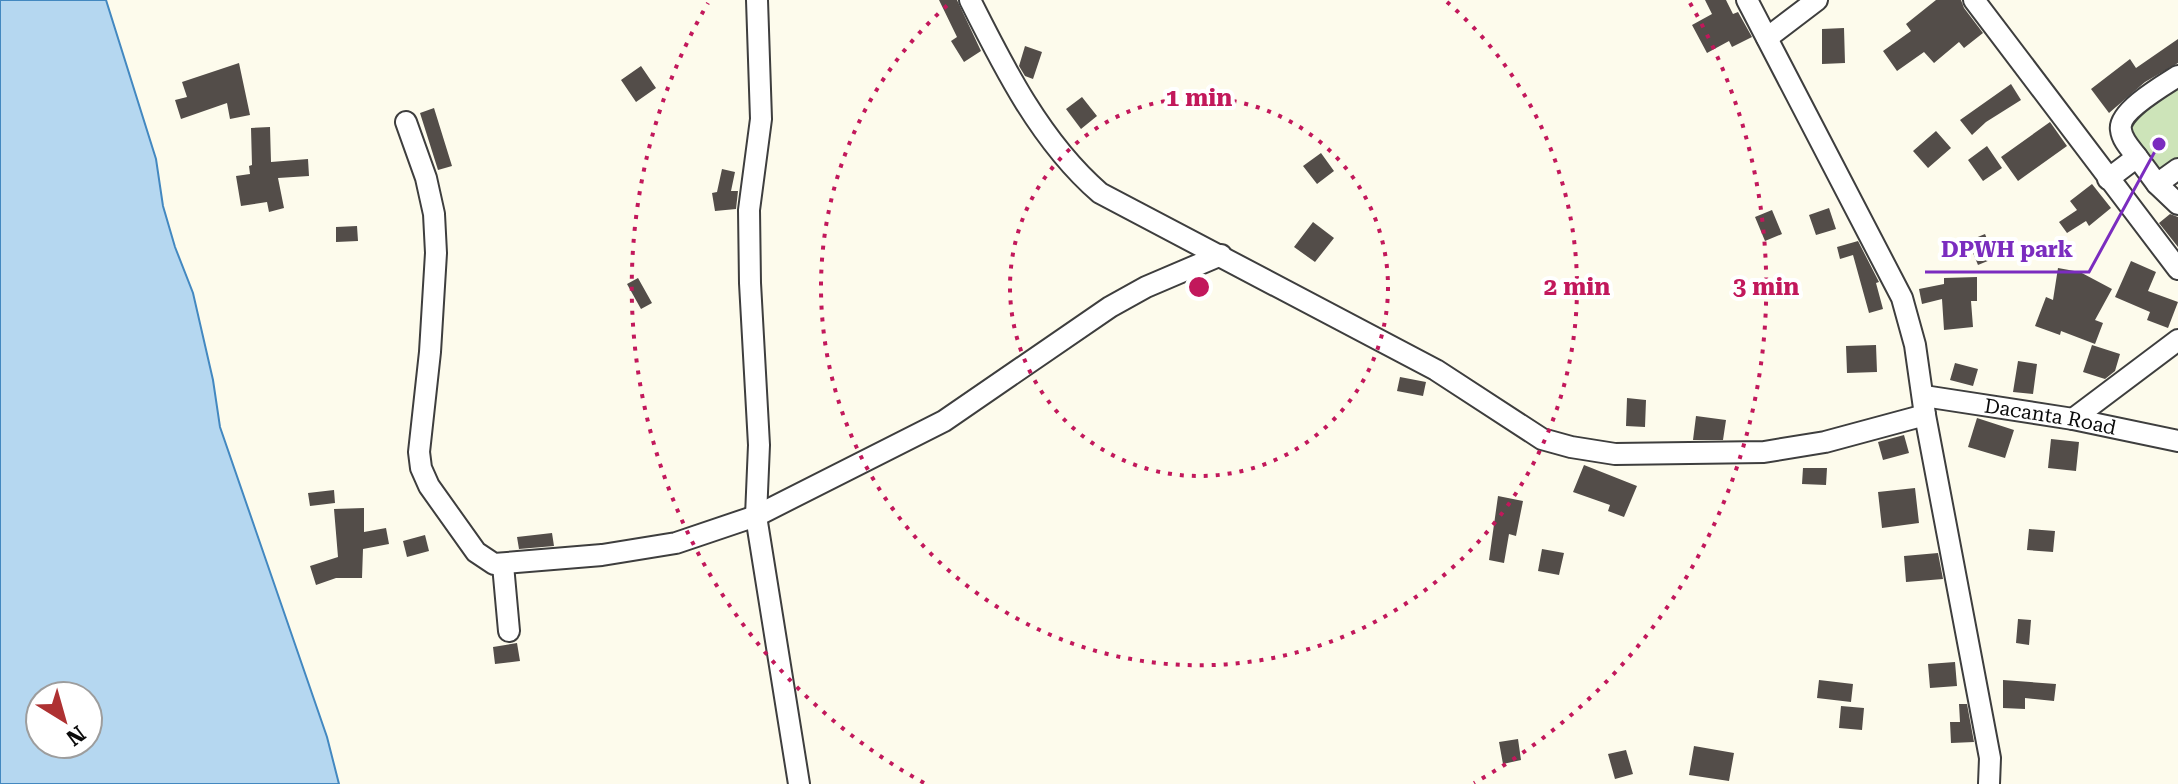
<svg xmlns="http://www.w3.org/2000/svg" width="2178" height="784" font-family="'Roboto Serif',serif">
<rect width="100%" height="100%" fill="#fdfbec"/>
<path fill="#cde4b9" d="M2178,75V171L2167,179L2120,118Z"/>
<path fill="#b5d7f0" stroke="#4388c0" stroke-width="2" fill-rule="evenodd" d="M0,0H106L156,159L163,206L175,247L193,293L213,380L220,427L327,737L339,784H0ZM40,696H88V744H40Z"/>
<path fill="#534d49" d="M939,0H957L981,51L964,62L951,41L957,37Z
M1705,0H1726L1733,14L1738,12L1752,37L1732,47L1729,41L1707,53L1692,25L1712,14Z
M1936,0H1961L1964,8L1983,33L1964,48L1959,42L1934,63L1924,52L1897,71L1883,51L1911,31L1906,24Z
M1844,28L1845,63L1822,64V29Z
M2178,39V63L2145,82L2109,113L2091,89L2130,59L2136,68Z
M1025,46L1042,52L1033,79L1025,76L1019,66Z
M239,63L250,115L230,119L227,103L181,119L175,100L187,97L182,82Z
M641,66L656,88L636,102L621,80Z
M2011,84L2021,100L1986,122L1972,135L1960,120Z
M1082,97L1097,116L1081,129L1066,109Z
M434,108L452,166L438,170L420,113Z
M2050,122L2067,146L2018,181L2001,157Z
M270,127L271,162L308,159L309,176L278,178L284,208L269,212L267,202L241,206L236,176L250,174L249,166L252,165L251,128Z
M1936,131L1951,148L1928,168L1913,151Z
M1987,146L2002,168L1983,181L1968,160Z
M1321,153L1334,171L1317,184L1303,166Z
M722,169L735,172L731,191H738L736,209L715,211L712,193L717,192Z
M2092,184L2111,208L2089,226L2086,221L2067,233L2059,222L2077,210L2070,201Z
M1829,208L1836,229L1816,235L1809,215Z
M1772,210L1782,234L1765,241L1755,217Z
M2170,214L2178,217V247L2159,223Z
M1313,222L1334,238L1315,262L1294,247Z
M357,226L358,241L336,242V227Z
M1985,234L1995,258L1978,265L1968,241Z
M1858,241L1879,282L1876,283L1883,309L1869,313L1853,255L1840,259L1837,247Z
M2131,261L2156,272L2148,291L2178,302L2168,328L2147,320L2150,312L2115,297Z
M2058,268L2080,272L2112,289L2095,320L2103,323L2095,344L2061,331L2060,335L2035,326L2046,297L2053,300Z
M1977,277V301H1971L1973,327L1944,330L1942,299L1922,304L1919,289L1944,284V278Z
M638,278L652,303L641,309L627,284Z
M1876,345L1877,372L1847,373L1846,346Z
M2092,345L2120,354L2115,371L2105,379L2083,372Z
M2018,361L2037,364L2033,394L2013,392Z
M1955,363L1978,369L1973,386L1950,380Z
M1400,377L1426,382L1423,396L1397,391Z
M1627,398L1646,400L1645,427L1626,426Z
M1696,416L1726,420L1723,440H1693Z
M1977,418L2014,430L2005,458L1968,447Z
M1904,435L1909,453L1883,460L1878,442Z
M2051,439L2079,442L2076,471L2048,468Z
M1584,465L1637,486L1624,517L1608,511L1610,505L1573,492Z
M1803,468H1827L1826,485L1802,484Z
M1915,488L1919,523L1882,528L1878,492Z
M334,490L335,503L310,506L308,493Z
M1498,496L1523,501L1516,536L1509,534L1504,563L1489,560Z
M364,508V532L386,528L389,544L363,549L362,578H336L316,585L310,566L338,557L334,509Z
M2029,529L2055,531L2053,552L2027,550Z
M552,533L554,546L519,549L517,537Z
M425,535L429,551L407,557L403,541Z
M1542,549L1564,553L1559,575L1538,571Z
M1938,553L1943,579L1906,582L1904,556Z
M2018,619L2031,620L2029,645L2016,643Z
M517,643L520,661L495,664L493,647Z
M1955,662L1957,686L1930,688L1928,664Z
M1819,680L1853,684L1851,702L1817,698Z
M2003,680L2056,684L2054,701L2025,698V709L2003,708Z
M1959,704H1967L1974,742L1951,743L1950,722H1960Z
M1841,706L1864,708L1862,730L1839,728Z
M1518,739L1521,760L1503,764L1499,742Z
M1694,746L1734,753L1729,781L1689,775Z
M1626,750L1633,774L1615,779L1608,754Z"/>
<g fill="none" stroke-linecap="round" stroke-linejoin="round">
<defs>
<g id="minor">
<path d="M757,0L761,119L749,210L750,283L759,445L756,516L799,784"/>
<path d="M970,0C1004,68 1041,142 1100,193L1436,370L1542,439L1571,447L1615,454L1764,452L1825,442L1925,415"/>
<path d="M1747,0L1902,298L1915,345L1925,415L1990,758L1989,784"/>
<path d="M1974,0L2178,269"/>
<path d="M1767,38L1817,0"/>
<path d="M406,122L426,178L434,214L436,253L430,352L419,452L421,468L429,486L476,552L494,564L602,555L676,543L756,516L944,421L1110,307L1146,287L1221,255"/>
<path d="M2137,157C2131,149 2122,140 2121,130C2117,112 2164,85 2178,76"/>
<path d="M2108,179L2137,157L2157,184L2178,204"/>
<path d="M2157,184L2178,169"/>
<path id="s1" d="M1924,396L2073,419L2178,441"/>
<path d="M2073,419L2178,340"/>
<path d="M503,565L509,631"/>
</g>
</defs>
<use href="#minor" stroke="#3e3e3e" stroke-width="24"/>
<use href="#minor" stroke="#fff" stroke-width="20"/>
</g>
<g fill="none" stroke="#c2185b" stroke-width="4" stroke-dasharray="4 8">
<circle cx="1199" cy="287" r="189"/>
<path d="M1447 2A378 378 0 1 1 951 2"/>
<path d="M924 783A567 567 0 0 1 708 3M1690 3A567 567 0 0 1 1474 783"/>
</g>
<g text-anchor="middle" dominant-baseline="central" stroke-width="8" stroke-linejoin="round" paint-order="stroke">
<g font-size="20" fill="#0b0b0b" stroke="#fff">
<text stroke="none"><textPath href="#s1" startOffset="128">Dacanta Road</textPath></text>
</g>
</g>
<circle cx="1199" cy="287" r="12" fill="#c2185b" stroke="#fff" stroke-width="4"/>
<g font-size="24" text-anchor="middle" font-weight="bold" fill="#c2185b" stroke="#fff" stroke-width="8" stroke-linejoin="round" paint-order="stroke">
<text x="1199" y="106">1 min</text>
<text x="1577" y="295">2 min</text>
<text x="1766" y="295">3 min</text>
</g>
<path fill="none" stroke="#7b2cbf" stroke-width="3" d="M2159 144L2089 272H1925"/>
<circle fill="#7b2cbf" stroke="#fff" stroke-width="3" cx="2159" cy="144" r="8"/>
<g font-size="22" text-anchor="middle" font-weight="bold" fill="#7b2cbf" stroke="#fff" stroke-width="8" stroke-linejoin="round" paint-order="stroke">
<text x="2007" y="257">DPWH park</text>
</g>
<g transform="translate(64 720) rotate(143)"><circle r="38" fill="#ffffff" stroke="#9d9d9d" stroke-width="2"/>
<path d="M0-6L14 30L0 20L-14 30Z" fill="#ae3132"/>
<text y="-12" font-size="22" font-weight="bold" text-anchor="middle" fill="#0b0b0b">N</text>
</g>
</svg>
